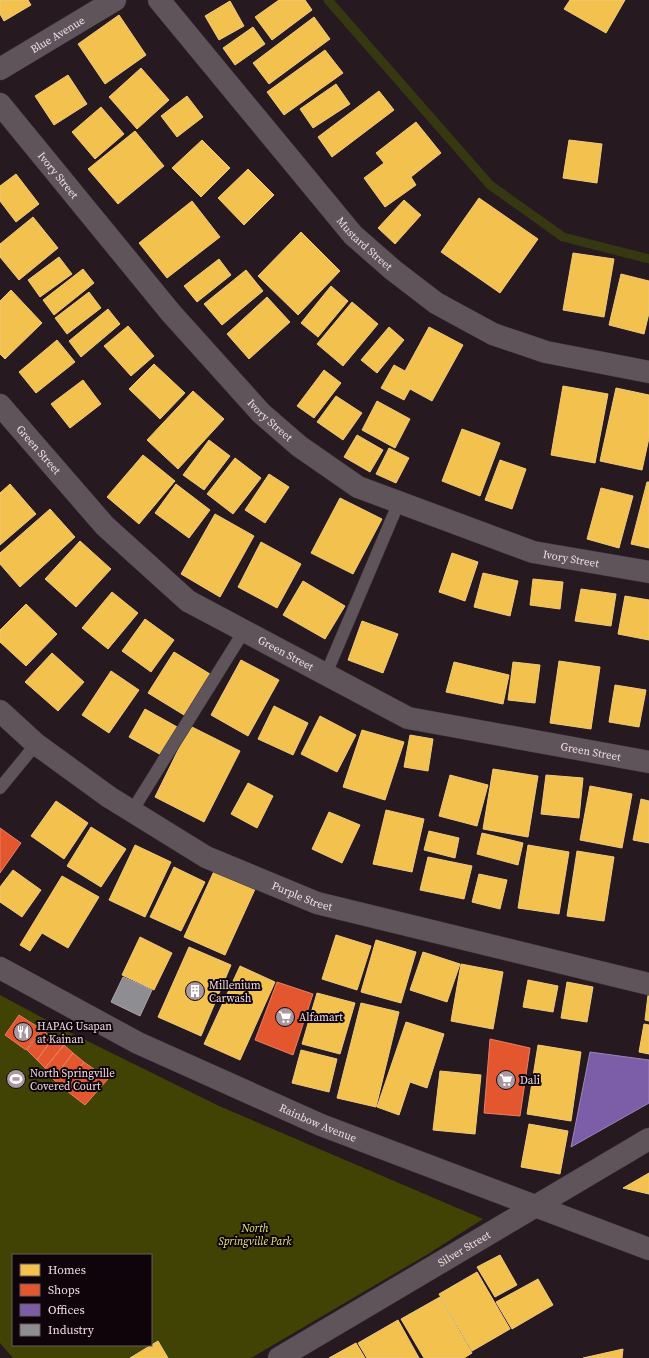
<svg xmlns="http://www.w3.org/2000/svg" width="649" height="1358" font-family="'Source Serif 4',serif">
<rect width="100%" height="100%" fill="#271920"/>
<path fill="#414304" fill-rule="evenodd" d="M0,995L67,1031L219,1106L483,1219L428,1254L251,1358H13L0,1343ZM13,1255H151V1345H13Z"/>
<path fill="#f2c14e" stroke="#f1c97b" d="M0,0H28L31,5L4,21L0,14Z
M279,0H305L312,10L272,40L255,17Z
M570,0H625L606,33L564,9Z
M230,1L244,26L219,40L205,16Z
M119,15L146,55L105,84L78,44Z
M314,17L330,39L269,84L253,63Z
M253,27L265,44L235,65L223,48Z
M325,50L343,73L284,115L267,92Z
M141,68L169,100L137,129L109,97Z
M68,75L87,104L54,125L35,96Z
M336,84L350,104L313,128L300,109Z
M379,91L394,110L332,157L318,137Z
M187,96L203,117L177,137L161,116Z
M101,107L124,134L95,159L72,132Z
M416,122L441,153L411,177L416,185L385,207L364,178L384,163L376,153Z
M135,131L164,166L118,204L88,169Z
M202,140L230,168L201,197L172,168Z
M569,140L602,144L597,183L563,178Z
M248,169L274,195L244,225L218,198Z
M16,174L39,204L16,222L0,201V186Z
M479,198L538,239L500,293L441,252Z
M404,200L421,215L395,244L378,228Z
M192,201L220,237L167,278L139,243Z
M33,217L58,248L19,280L0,257V244Z
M301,232L340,271L298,315L258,276Z
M573,253L614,259L604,317L563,310Z
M59,257L72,274L40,297L28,280Z
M219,259L231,275L197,302L184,286Z
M83,269L94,283L54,315L43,300Z
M246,270L263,291L222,325L204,304Z
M621,274L649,281V313L644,334L609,325Z
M331,286L348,301L318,337L301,323Z
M11,290L42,323L5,359L0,354V301Z
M89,292L101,308L67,334L55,318Z
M267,297L290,322L249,359L227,334Z
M352,302L378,324L343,366L317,344Z
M108,309L120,324L81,357L69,341Z
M128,326L154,356L131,376L104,346Z
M389,327L404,340L377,373L361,360Z
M429,327L463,345L432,401L410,389L404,400L381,388L394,365L405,371Z
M57,340L75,362L36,393L19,372Z
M154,364L185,393L160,419L129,389Z
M324,370L341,383L314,418L297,406Z
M83,380L101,404L70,428L51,404Z
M563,386L608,394L595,463L551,455Z
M616,388L649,395V438L642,470L600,461Z
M193,391L224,419L178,469L147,440Z
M336,396L362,413L343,440L317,422Z
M377,401L410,419L395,448L362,430Z
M462,429L500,443L480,496L442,481Z
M357,435L383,450L370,472L344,457Z
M209,440L230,456L204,490L183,475Z
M389,448L409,458L396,483L376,474Z
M143,455L175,481L139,524L107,497Z
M235,458L261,478L233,514L207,494Z
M500,460L526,469L512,509L485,500Z
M269,474L289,487L265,523L245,510Z
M647,482H649V548L631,544Z
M10,484L36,514L0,545V493Z
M176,484L210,510L189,538L155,513Z
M601,488L633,496L619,548L587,539Z
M340,498L382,519L353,574L311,553Z
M50,509L75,537L20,587L0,564V553Z
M215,514L254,536L220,597L181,574Z
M80,541L111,569L76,607L45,579Z
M261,542L301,564L277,608L238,587Z
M452,553L478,562L465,601L439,592Z
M483,573L518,581L510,616L474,607Z
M533,579L563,582L560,609L530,605Z
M303,581L345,606L325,639L283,615Z
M581,589L616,594L611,626L575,621Z
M112,592L138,613L108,649L82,628Z
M625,596L649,600V640L618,634Z
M26,604L57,634L26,666L0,642V630Z
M145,619L174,640L151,672L122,651Z
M362,621L398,634L383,673L348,660Z
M174,652L210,674L184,715L148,693Z
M52,653L84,682L58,711L25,682Z
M241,660L279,680L248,736L211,715Z
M559,661L600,667L591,729L550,723Z
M454,662L509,675L503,704L446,692Z
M513,662L540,665L535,703L508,700Z
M111,671L139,690L109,733L82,715Z
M615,685L646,690L639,727L609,722Z
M274,706L308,723L293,755L258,739Z
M145,709L179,728L163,756L129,737Z
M320,716L356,735L337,772L301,754Z
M190,726L240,751L204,822L155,797Z
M362,730L404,742L385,800L343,787Z
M410,735L433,739L428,771L404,767Z
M493,769L538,776L528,837L483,829Z
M450,775L488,785L477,826L439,816Z
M546,775L583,778L579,818L541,814Z
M248,783L273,796L257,828L231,814Z
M590,786L632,794L622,848L580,840Z
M641,799L649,801V843L633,840Z
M56,801L88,823L64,859L31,836Z
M386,810L424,819L412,872L373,864Z
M329,812L360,825L342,863L312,849Z
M91,827L126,849L101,887L67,866Z
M429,831L459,838L455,858L424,850Z
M482,833L523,843L518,865L477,854Z
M135,845L171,862L145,917L109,900Z
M528,845L569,852L559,914L518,908Z
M577,851L614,857L604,921L567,916Z
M428,857L472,866L464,899L420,890Z
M174,867L205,882L181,931L150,917Z
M215,869L256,887L225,955L184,937Z
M13,870L41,890L22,917L0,902V887Z
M479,874L507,880L500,909L472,902Z
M62,876L99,897L68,948L42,933L30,951L20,945Z
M336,935L371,946L357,990L322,979Z
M140,937L172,953L154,990L122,975Z
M376,940L416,952L401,1003L361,992Z
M189,947L231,965L201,1036L158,1017Z
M423,952L460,964L447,1002L410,990Z
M461,964L503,972L493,1029L451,1021Z
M240,966L275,982L240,1060L204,1044Z
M528,980L558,986L553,1012L523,1007Z
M567,982L593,987L587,1022L561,1018Z
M317,993L355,1003L340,1054L302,1044Z
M648,995H649V1021L645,1020Z
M361,1003L399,1012L376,1107L337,1098Z
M406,1022L444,1034L427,1088L410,1082L399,1115L377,1107Z
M644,1024L649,1025V1054L639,1052Z
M538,1045L581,1052L571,1121L527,1114Z
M301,1050L337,1059L329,1092L292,1083Z
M440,1071L481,1075L475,1134L433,1130Z
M529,1124L568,1131L560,1174L521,1167Z
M649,1173V1194L623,1188Z
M500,1255L517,1285L495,1297L477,1267Z
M477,1272L510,1329L472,1351L439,1294Z
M538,1279L553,1305L512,1329L496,1302Z
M440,1297L472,1353L464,1358H424L401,1319Z
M398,1320L419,1358H367L358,1343Z
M158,1341L168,1358H130Z
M356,1343L365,1358H329Z
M623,1349L622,1358H583Z"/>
<path fill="#e4572e" stroke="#e87f65" d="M0,828L21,843L0,873Z
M277,982L313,994L293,1055L255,1040Z
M19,1015L41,1029L26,1050L5,1035Z
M42,1030L53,1038L37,1060L27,1050Z
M53,1038L64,1045L45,1068L37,1060Z
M490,1039L530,1048L520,1116L484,1113Z
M64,1045L73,1053L53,1079L45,1068Z
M73,1053L84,1062L63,1088L53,1079Z
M84,1062L108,1079L85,1105L63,1088Z"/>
<path fill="#7b5ea7" stroke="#9e84ba" d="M590,1052L649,1060V1103L571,1147Z"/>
<path fill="#8d8d92" stroke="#aba5ab" d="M123,977L152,990L140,1016L111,1002Z"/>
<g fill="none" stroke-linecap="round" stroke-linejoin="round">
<path stroke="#363811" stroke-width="9" d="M328,0L490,185L563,237L649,259"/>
<defs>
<path id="service" d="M326,674L399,502
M0,788L36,744
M132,811L244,631"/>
<g id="minor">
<path id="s1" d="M159,0L353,235L393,270L436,303L493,334L546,352L649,372"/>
<path id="s2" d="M0,69L115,0"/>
<path id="s3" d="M0,104L171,313L261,413L299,446L358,487L533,552L649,572"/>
<path id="s4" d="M0,405L105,526L188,601L408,718L649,762"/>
<path id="s5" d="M0,711L36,744L109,797L206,857L317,903L649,984"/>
<path id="s6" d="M279,1358L649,1139"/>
</g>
<g id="tertiary">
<path id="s7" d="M0,968L138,1043L321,1125L649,1249"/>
</g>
</defs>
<use href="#service" stroke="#40343a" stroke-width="13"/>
<use href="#minor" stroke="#40343a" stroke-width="23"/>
<use href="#tertiary" stroke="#40343a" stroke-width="23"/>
<use href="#service" stroke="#5f5459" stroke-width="12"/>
<use href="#minor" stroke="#5f5459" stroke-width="22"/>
<use href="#tertiary" stroke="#5f5459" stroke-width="22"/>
</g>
<defs>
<symbol id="building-disc" viewBox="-11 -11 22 22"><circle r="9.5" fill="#aa98a0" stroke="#0f0409"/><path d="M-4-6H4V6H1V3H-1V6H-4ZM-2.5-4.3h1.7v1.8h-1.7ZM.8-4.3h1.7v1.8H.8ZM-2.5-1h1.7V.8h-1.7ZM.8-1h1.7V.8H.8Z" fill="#fff"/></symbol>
<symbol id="supermarket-disc" viewBox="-11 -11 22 22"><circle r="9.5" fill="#aa98a0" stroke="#0f0409"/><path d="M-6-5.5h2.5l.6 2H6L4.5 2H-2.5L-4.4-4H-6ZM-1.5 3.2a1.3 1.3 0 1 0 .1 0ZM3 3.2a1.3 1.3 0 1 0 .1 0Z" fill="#fff"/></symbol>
<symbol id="restaurant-disc" viewBox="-11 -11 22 22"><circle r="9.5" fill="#aa98a0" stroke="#0f0409"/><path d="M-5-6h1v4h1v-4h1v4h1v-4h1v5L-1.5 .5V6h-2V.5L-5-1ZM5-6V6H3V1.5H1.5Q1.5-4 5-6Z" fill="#fff"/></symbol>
<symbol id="stadium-disc" viewBox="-11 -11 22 22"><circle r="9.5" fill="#aa98a0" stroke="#0f0409"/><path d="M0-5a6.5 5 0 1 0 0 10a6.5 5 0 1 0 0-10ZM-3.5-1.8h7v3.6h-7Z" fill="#fff"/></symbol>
</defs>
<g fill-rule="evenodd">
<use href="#building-disc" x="184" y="980" width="22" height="22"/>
<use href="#supermarket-disc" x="274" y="1006" width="22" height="22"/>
<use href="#restaurant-disc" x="12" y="1021" width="22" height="22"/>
<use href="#stadium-disc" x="5" y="1068" width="22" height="22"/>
<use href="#supermarket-disc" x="495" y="1069" width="22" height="22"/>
</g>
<g text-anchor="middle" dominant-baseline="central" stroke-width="4" stroke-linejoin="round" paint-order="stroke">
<g font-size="11" fill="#f0dde5" stroke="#0f0409">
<text stroke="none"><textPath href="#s2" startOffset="67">Blue Avenue</textPath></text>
<text stroke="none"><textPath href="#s3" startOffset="92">Ivory Street</textPath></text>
<text stroke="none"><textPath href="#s1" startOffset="319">Mustard Street</textPath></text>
<text stroke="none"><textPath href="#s3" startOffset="416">Ivory Street</textPath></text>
<text stroke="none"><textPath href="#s4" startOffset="59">Green Street</textPath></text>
<text stroke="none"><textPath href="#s3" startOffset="752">Ivory Street</textPath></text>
<text stroke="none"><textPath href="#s4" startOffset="383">Green Street</textPath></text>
<text stroke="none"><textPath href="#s4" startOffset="707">Green Street</textPath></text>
<text stroke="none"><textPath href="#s5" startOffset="357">Purple Street</textPath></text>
<text stroke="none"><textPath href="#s7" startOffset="354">Rainbow Avenue</textPath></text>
<text stroke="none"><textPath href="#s6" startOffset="215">Silver Street</textPath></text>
</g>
<g font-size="11" fill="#f0dde5" stroke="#0f0409" text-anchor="start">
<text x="209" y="985">Millenium<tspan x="209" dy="13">Carwash</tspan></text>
<text x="299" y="1017">Alfamart</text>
<text x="37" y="1026">HAPAG Usapan<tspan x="37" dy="13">at Kainan</tspan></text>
<text x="30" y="1073">North Springville<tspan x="30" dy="13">Covered Court</tspan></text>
<text x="520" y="1080">Dali</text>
</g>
<g font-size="11" font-style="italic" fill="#dfea7c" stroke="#0f0409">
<text x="255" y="1228">North<tspan x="255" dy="13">Springville Park</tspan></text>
</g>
</g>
<rect x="12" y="1254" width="140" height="92" fill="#0f0409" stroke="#695b61"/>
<rect x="20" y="1264" width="20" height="12" fill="#f2c14e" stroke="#695b61"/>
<text x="48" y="1274" font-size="12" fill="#f0dde5">Homes</text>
<rect x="20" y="1284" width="20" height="12" fill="#e4572e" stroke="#695b61"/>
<text x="48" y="1294" font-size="12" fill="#f0dde5">Shops</text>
<rect x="20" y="1304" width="20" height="12" fill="#7b5ea7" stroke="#695b61"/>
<text x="48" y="1314" font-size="12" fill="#f0dde5">Offices</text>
<rect x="20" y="1324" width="20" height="12" fill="#8d8d92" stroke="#695b61"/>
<text x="48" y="1334" font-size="12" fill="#f0dde5">Industry</text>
</svg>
